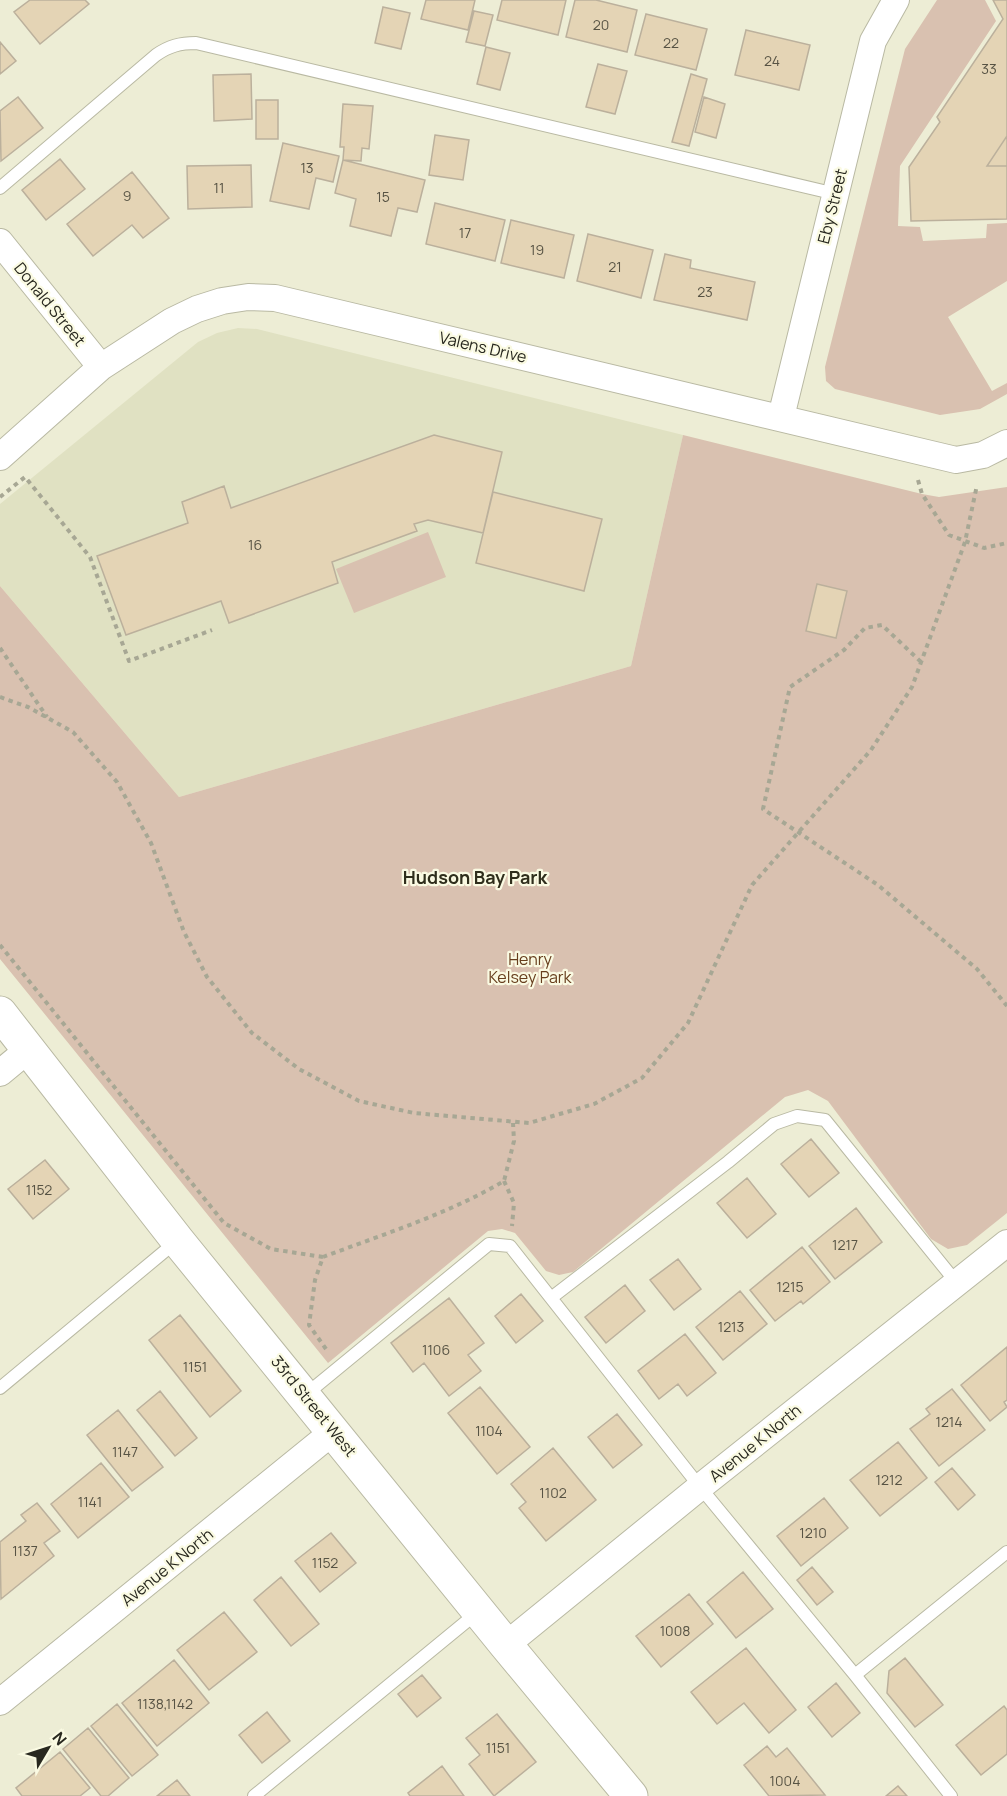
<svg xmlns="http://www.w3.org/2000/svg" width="1007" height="1796" font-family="Manrope,sans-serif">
<rect width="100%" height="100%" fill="#ededd5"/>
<path fill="#e0e1c2" d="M238,328L257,329L683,435L631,666L179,797L0,586V504L198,342L217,333Z"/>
<path fill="#d9c1b0" d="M937,0H985L996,21L900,166L898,226L920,227L923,241L986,238L987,224L1007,223V281L948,317L992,391L1007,383V394L980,409L940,415L835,389L826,381L825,367L905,49Z
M683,435L922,494L939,497L1007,487V1213L967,1245L948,1249L931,1239L828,1101L808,1090L785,1097L573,1272L559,1275L546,1271L515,1233L502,1229L488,1231L328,1363L0,959V586L179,797L631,666Z
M428,532L446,577L354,613L336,569Z"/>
<path fill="#e4d4b5" stroke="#bbb09c" stroke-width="1.5" d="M30,0H85L89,4L40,44L14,12Z
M426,0H475L468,30L421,19Z
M502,0H566L558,35L497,20Z
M575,0H596L637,10L627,52L566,37Z
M993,0H1007V136L987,166H1007V219L911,221L909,167L940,122L937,117L1003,19Z
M993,0H1007V219L911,221L909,167L940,122L937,117L1003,19Z
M383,7L410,13L401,49L375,43Z
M474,11L493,15L485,46L466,42Z
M646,14L707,29L696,70L635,55Z
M746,30L810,45L799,90L735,75Z
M0,42L16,61L0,74Z
M486,47L510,53L500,90L477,84Z
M598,64L627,71L615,114L586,107Z
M251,74L252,119L214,121L213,75Z
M691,74L707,79L689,146L672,142Z
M18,97L43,128L1,161L0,111Z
M704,97L725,104L716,138L695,132Z
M256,100H278V139H256Z
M343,104L373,106L369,149L362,148L361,161L343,160L344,147H340Z
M435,135L469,140L463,180L429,175Z
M283,143L339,156L333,182L316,178L309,209L270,201Z
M60,159L85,189L46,220L22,190Z
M343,160L425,180L417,212L398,208L391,236L350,226L356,199L335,193Z
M251,165L252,207L188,209L187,166Z
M132,172L169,218L143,238L132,225L93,256L67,224Z
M435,203L505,220L495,261L426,244Z
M511,220L574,235L564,278L501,263Z
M588,234L653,250L641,298L577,281Z
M665,254L691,260L690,268L755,282L747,320L654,300Z
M434,435L502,452L483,533L428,520L414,524L417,531L332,562L338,583L229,623L221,601L126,635L97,556L188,523L182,502L224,486L231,508Z
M493,492L602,519L584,591L476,563Z
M817,584L847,591L836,638L806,631Z
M811,1139L839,1173L809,1197L781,1164Z
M45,1160L69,1189L33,1219L8,1189Z
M747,1178L776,1214L747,1238L717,1203Z
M856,1208L882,1242L835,1279L809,1246Z
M802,1247L830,1282L803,1304L801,1301L775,1321L750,1290Z
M678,1259L701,1289L674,1310L650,1280Z
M625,1285L645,1311L606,1343L585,1317Z
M740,1291L767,1324L723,1360L696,1327Z
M521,1294L543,1321L516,1343L495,1316Z
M449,1298L484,1343L468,1355L481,1371L449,1396L424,1363L413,1372L391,1343Z
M180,1315L241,1391L210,1417L149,1340Z
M685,1334L716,1373L687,1396L678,1384L659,1399L638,1371Z
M1007,1347V1400L1004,1402L1007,1407L990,1421L961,1385Z
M480,1387L530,1447L497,1474L448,1413Z
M952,1389L985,1430L939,1466L910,1429L930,1414L926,1409Z
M160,1391L197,1438L175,1456L137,1410Z
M118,1410L163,1467L132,1491L87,1435Z
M617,1414L642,1445L613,1468L588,1437Z
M898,1442L927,1478L880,1516L850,1480Z
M553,1448L596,1500L546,1541L519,1508L526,1502L511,1484Z
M101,1463L129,1497L78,1538L51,1504Z
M952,1468L975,1495L958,1510L935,1482Z
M824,1498L848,1528L801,1566L777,1536Z
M37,1503L60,1531L44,1543L54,1556L1,1599L0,1542L26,1521L21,1515Z
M331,1533L356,1563L320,1592L295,1561Z
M812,1567L833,1592L817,1605L797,1580Z
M743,1572L773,1609L736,1638L707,1602Z
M281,1577L319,1624L291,1646L254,1600Z
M689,1594L713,1624L661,1667L636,1636Z
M224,1612L257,1652L209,1690L177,1650Z
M746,1648L796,1710L769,1733L744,1703L717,1724L691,1692Z
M905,1658L943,1705L915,1727L887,1693L889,1671Z
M174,1660L209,1703L157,1746L122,1703Z
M422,1675L441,1698L417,1717L398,1694Z
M836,1683L860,1713L832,1737L808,1707Z
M117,1704L158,1755L132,1776L91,1726Z
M1004,1706L1007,1710V1754L981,1775L956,1745Z
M267,1712L290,1741L262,1763L239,1735Z
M497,1714L536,1762L494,1796L469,1764L480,1755L466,1738Z
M88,1728L129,1778L108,1796H101L63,1749Z
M767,1746L776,1757L787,1748L825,1795L769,1796L744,1765Z
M60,1752L90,1788L80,1796H22L16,1788Z
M442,1766L464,1796H410L408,1793Z
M177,1780L190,1796H157Z
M898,1786L907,1796H886Z"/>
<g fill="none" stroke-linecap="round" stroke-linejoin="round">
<defs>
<path id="service" d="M0,188L156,55C169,46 180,43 196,43L836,194
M551,1298L728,1162L774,1124L797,1116L825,1120L956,1282
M0,1388L177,1241
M304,1396L489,1244L510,1246L700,1487L855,1675L951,1796
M855,1675L1007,1552
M254,1796L478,1612"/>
<path id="minor" d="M0,242L101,367
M781,417L873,41L896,0
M0,457L101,367L172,321L197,309L222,301L248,297L275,298L956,460L983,455L1007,443
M0,1073L29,1049
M506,1645L700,1487L1007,1243
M0,1702L334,1431"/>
<path id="secondary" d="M0,1013L178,1241L506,1645L631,1796"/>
</defs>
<use href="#service" stroke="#b9b9a3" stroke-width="14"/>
<use href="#minor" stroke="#b9b9a3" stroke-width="28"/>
<use href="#secondary" stroke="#b9b9a3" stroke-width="35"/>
<path stroke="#a7a794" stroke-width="4" stroke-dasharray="4.5 4.5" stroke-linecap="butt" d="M918,480L922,494L949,535L984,548L1007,543
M0,497L25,477L90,557L129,661L212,630
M0,648L47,717
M921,662L882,625L865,628L844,650L790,687L763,809L878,885L977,969L1007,1006
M0,697L28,707L73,732L117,782L151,843L184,932L207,977L252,1033L299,1069L359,1101L414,1113L529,1123L594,1104L642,1078L688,1023L752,885L871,750L912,687L965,542L977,485
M0,945L224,1223L271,1249L323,1257
M504,1181L514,1203L512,1226
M326,1349L309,1325L315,1280L323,1257C384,1234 448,1214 504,1181L514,1141L513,1123"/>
<use href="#service" stroke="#fff" stroke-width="12"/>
<use href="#minor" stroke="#fff" stroke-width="26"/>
<use href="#secondary" stroke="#fff" stroke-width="33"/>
</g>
<g text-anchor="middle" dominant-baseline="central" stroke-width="4.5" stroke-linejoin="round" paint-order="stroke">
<g font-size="14" fill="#575344">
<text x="601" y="24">20</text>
<text x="671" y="42">22</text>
<text x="772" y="60">24</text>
<text x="989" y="68">33</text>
<text x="307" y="167">13</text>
<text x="219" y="187">11</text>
<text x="127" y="195">9</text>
<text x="383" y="196">15</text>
<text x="465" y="232">17</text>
<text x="537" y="249">19</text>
<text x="615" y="266">21</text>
<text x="705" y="291">23</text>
<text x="255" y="544">16</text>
<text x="39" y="1189">1152</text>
<text x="845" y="1244">1217</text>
<text x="790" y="1286">1215</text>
<text x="731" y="1326">1213</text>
<text x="436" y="1349">1106</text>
<text x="195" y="1366">1151</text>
<text x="949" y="1421">1214</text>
<text x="489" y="1430">1104</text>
<text x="125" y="1451">1147</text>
<text x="889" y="1479">1212</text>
<text x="553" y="1492">1102</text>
<text x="90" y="1501">1141</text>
<text x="813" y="1532">1210</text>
<text x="25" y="1550">1137</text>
<text x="325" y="1562">1152</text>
<text x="675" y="1630">1008</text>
<text x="165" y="1703">1138,1142</text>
<text x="498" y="1747">1151</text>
<text x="785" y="1780">1004</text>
</g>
<g font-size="16" fill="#28281f" stroke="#fafae2">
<text transform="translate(832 206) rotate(-76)">Eby Street</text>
<text transform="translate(50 304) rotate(51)">Donald Street</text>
<text transform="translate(483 347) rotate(13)">Valens Drive</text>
<text transform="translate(314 1406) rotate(51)">33rd Street West</text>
<text transform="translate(755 1443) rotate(-39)">Avenue K North</text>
<text transform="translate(167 1567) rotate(-39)">Avenue K North</text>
</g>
<g font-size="16" fill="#673e1d" stroke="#fafae2">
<text x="530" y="959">Henry<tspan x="530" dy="18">Kelsey Park</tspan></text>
</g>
<g font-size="18" font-weight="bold" fill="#2f2e1c" stroke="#fafae2">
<text x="475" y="877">Hudson Bay Park</text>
</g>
</g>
<g transform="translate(48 1748) rotate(51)" stroke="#fafae2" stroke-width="4.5" paint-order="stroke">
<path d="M0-4.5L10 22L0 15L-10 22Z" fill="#28281f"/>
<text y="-9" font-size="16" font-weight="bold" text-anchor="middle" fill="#28281f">N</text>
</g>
</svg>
